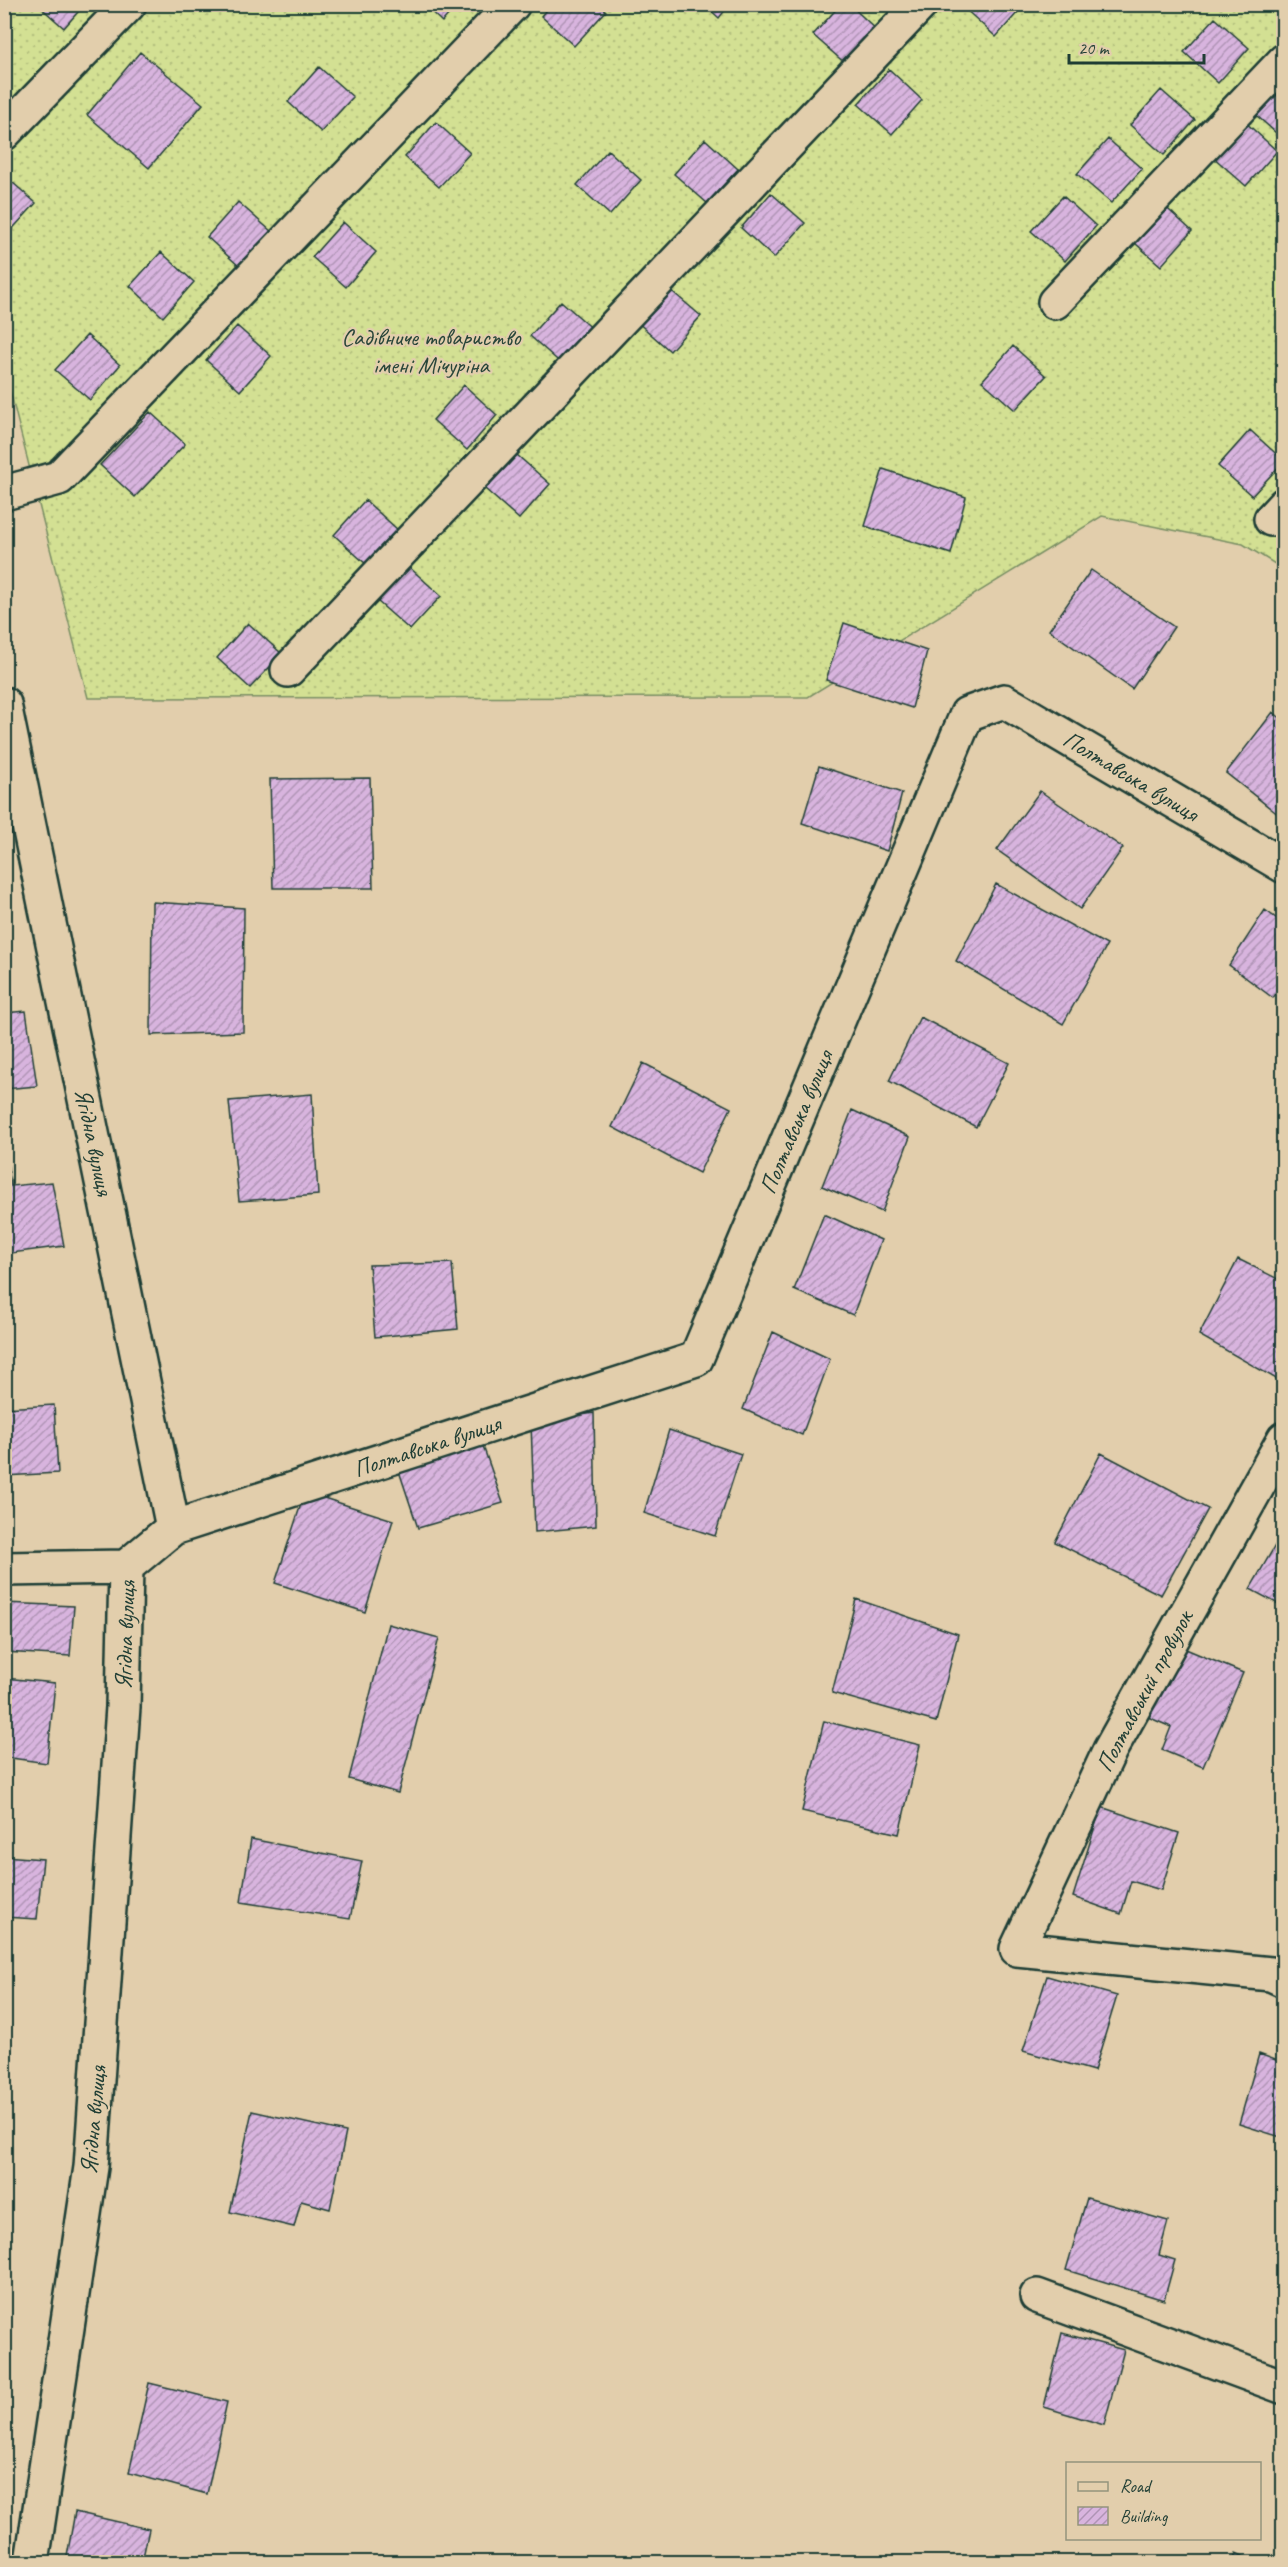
<svg xmlns="http://www.w3.org/2000/svg" width="1288" height="2567" font-family="Caveat,sans-serif">
<defs>
<pattern id="garden-dots" width="8" height="8" patternUnits="userSpaceOnUse" patternTransform="scale(1.5)"><rect width="8" height="8" fill="#d3e093"/><path d="M2 2h.1M6 6h.1" fill="none" stroke="#b5c17f" stroke-width="1.8" stroke-linecap="round"/></pattern>
<pattern id="building-hatch" width="6" height="6" patternUnits="userSpaceOnUse" patternTransform="scale(1.5)"><rect width="6" height="6" fill="#d8b4de"/><path d="M-1 1l2-2M0 6l6-6M5 7l2-2" fill="none" stroke="#af94b5"/></pattern>
</defs>
<rect width="100%" height="100%" fill="#e2ceac"/>
<filter id="ink" filterUnits="userSpaceOnUse"><feTurbulence type="fractalNoise" baseFrequency=".0167" numOctaves="2"/><feDisplacementMap in="SourceGraphic" scale="12" xChannelSelector="R" yChannelSelector="G"/><feConvolveMatrix kernelMatrix="1 2 1 2 8 2 1 2 1" color-interpolation-filters="sRGB"/></filter>
<g filter="url(#ink)">
<path fill="url(#garden-dots)" stroke="#798e64" stroke-width="1.5" d="M4,5H1283V569L1243,544L1102,516L808,697L88,698L5,371Z"/>
<path fill="url(#building-hatch)" stroke="#1f3d34" stroke-width="1.5" d="M37,4H85L64,28Z
M423,4H458L442,22Z
M551,4H598L606,11L574,46L541,16Z
M704,4H730L719,18Z
M841,4H849L878,31L847,65L813,35Z
M965,4H1025L996,37L963,7Z
M1215,18L1249,48L1218,83L1184,52Z
M140,52L203,104L149,168L87,115Z
M319,67L353,97L321,132L288,102Z
M889,69L922,100L892,134L858,104Z
M1284,84V140L1256,115Z
M1161,90L1195,120L1164,155L1130,125Z
M1243,120L1277,151L1246,186L1212,156Z
M436,122L470,153L439,187L405,157Z
M705,139L738,169L707,203L674,174Z
M1108,139L1142,169L1111,203L1077,174Z
M608,150L641,180L610,215L577,185Z
M4,175L36,203L5,237H4Z
M771,193L805,223L774,258L741,228Z
M1063,196L1096,226L1065,261L1031,231Z
M1159,201L1192,231L1161,266L1127,236Z
M238,202L272,232L240,267L207,237Z
M343,222L376,252L346,287L312,257Z
M161,252L194,282L163,317L130,286Z
M667,287L701,316L670,351L636,321Z
M561,301L595,331L564,366L530,336Z
M237,326L271,356L240,391L206,360Z
M87,335L120,365L90,400L55,370Z
M1013,346L1046,376L1015,410L982,381Z
M464,385L497,415L467,450L433,420Z
M150,412L185,444L135,497L100,465Z
M1250,430L1284,461L1252,496L1218,466Z
M517,455L550,484L519,519L485,489Z
M883,469L966,497L951,554L865,526Z
M365,500L398,530L367,565L334,535Z
M408,566L441,596L410,630L377,601Z
M1091,570L1174,627L1132,689L1049,630Z
M248,623L282,654L250,688L217,658Z
M844,623L927,651L912,708L826,680Z
M1273,712L1284,721V819L1226,773Z
M819,766L902,793L887,851L802,823Z
M370,778L373,888H273L270,779Z
M1040,791L1123,848L1080,909L997,850Z
M996,884L1107,945L1063,1024L956,961Z
M152,902L244,908L243,1032L151,1035Z
M1265,910L1284,924V983L1273,998L1229,965Z
M26,1011L37,1086L4,1089V1013Z
M920,1017L1009,1063L976,1127L889,1081Z
M643,1063L731,1108L699,1173L612,1127Z
M312,1094L318,1195L239,1201L229,1101Z
M852,1110L910,1137L882,1212L822,1186Z
M4,1144L11,1186L52,1182L64,1246L4,1254Z
M824,1214L881,1240L853,1315L794,1290Z
M1238,1259L1284,1282V1375L1280,1381L1199,1335Z
M452,1263L458,1329L375,1337L369,1265Z
M773,1332L830,1359L802,1435L743,1409Z
M54,1405L58,1473L4,1476V1408Z
M594,1413L596,1526L535,1532L531,1423Z
M669,1430L741,1454L715,1536L644,1513Z
M482,1443L503,1503L418,1528L399,1471Z
M1101,1453L1208,1509L1161,1595L1055,1542Z
M305,1492L393,1520L365,1612L275,1583Z
M1284,1530V1607L1250,1589Z
M856,1599L958,1634L936,1722L832,1693Z
M4,1603L74,1606L70,1656L4,1652Z
M388,1624L439,1638L398,1793L349,1779Z
M1181,1647L1243,1673L1203,1767L1162,1750L1171,1727L1148,1717Z
M4,1678L55,1683L47,1763L4,1757Z
M824,1721L920,1745L899,1834L802,1811Z
M1101,1807L1179,1833L1161,1890L1131,1881L1121,1914L1073,1897Z
M251,1839L362,1861L350,1919L241,1902Z
M4,1856L43,1859L37,1919L4,1917Z
M1047,1976L1117,1996L1094,2071L1023,2051Z
M1259,2054L1284,2063V2138L1239,2124Z
M252,2111L346,2132L330,2209L301,2201L294,2227L230,2212Z
M1087,2198L1168,2221L1159,2255L1175,2260L1164,2300L1066,2270Z
M1062,2333L1124,2350L1104,2425L1044,2407Z
M149,2383L227,2402L207,2494L129,2473Z
M75,2512L149,2529L142,2562H66Z
M1236,2553L1256,2562H1232Z"/>
<g fill="none" stroke-linecap="round" stroke-linejoin="round">
<defs>
<path id="street" d="M4,133L129,4
M1055,302L1284,61
M4,493L59,478L513,4
M1271,519L1284,505
M288,670L921,4
M4,704L173,1528L126,1567L123,1707L91,2167L32,2562
M1284,1439L1110,1750L1017,1949L1271,1974L1284,1980
M173,1528L696,1359L967,714L1004,701L1284,866
M4,1569L126,1567
M1037,2296L1284,2387"/>
</defs>
<use href="#street" stroke="#1f3d34" stroke-width="38"/>
<use href="#street" stroke="#e2ceac" stroke-width="33"/>
</g>
</g>
<g text-anchor="middle" dominant-baseline="central" stroke-width="4.5" stroke-linejoin="round" paint-order="stroke">
<g font-size="24" fill="#284539" stroke="#e2ceac">
<text x="431" y="337">Садівниче товариство<tspan x="431" dy="28">імені Мічуріна</tspan></text>
</g>
<g font-size="24" fill="#1f3d34" stroke="#e2ceac">
<text transform="translate(1131 776) rotate(31)">Полтавська вулиця</text>
<text transform="translate(796 1122) rotate(-67)">Полтавська вулиця</text>
<text transform="translate(94 1142) rotate(78)">Ягідна вулиця</text>
<text transform="translate(427 1446) rotate(-18)">Полтавська вулиця</text>
<text transform="translate(125 1635) rotate(-88)">Ягідна вулиця</text>
<text transform="translate(1144 1691) rotate(-62)">Полтавський провулок</text>
<text transform="translate(93 2120) rotate(-85)">Ягідна вулиця</text>
</g>
</g>
<rect width="1288" height="2567" fill="none" stroke="#e2ceac" stroke-width="24"/>
<rect x="12" y="12" width="1264" height="2543" fill="none" stroke="#1f3d34" stroke-width="2" filter="url(#ink)"/>
<rect x="1066" y="2462" width="195" height="78" fill="#e2ceac" stroke="#94947c" stroke-width="1.5"/>
<rect x="1078" y="2482" width="30" height="9" fill="#e2ceac" stroke="#94947c" stroke-width="1.5"/>
<text x="1120" y="2492" font-size="18" fill="#1f3d34">Road</text>
<rect x="1078" y="2507" width="30" height="18" fill="url(#building-hatch)" stroke="#94947c" stroke-width="1.5"/>
<text x="1120" y="2522" font-size="18" fill="#1f3d34">Building</text>
<path d="M1069 54v9h135v-9" fill="none" stroke="#1f3d34" stroke-width="3"/>
<text x="1078" y="54" font-size="18" fill="#1f3d34" stroke="#e2ceac" stroke-width="4.5" paint-order="stroke">20 m</text>
</svg>
